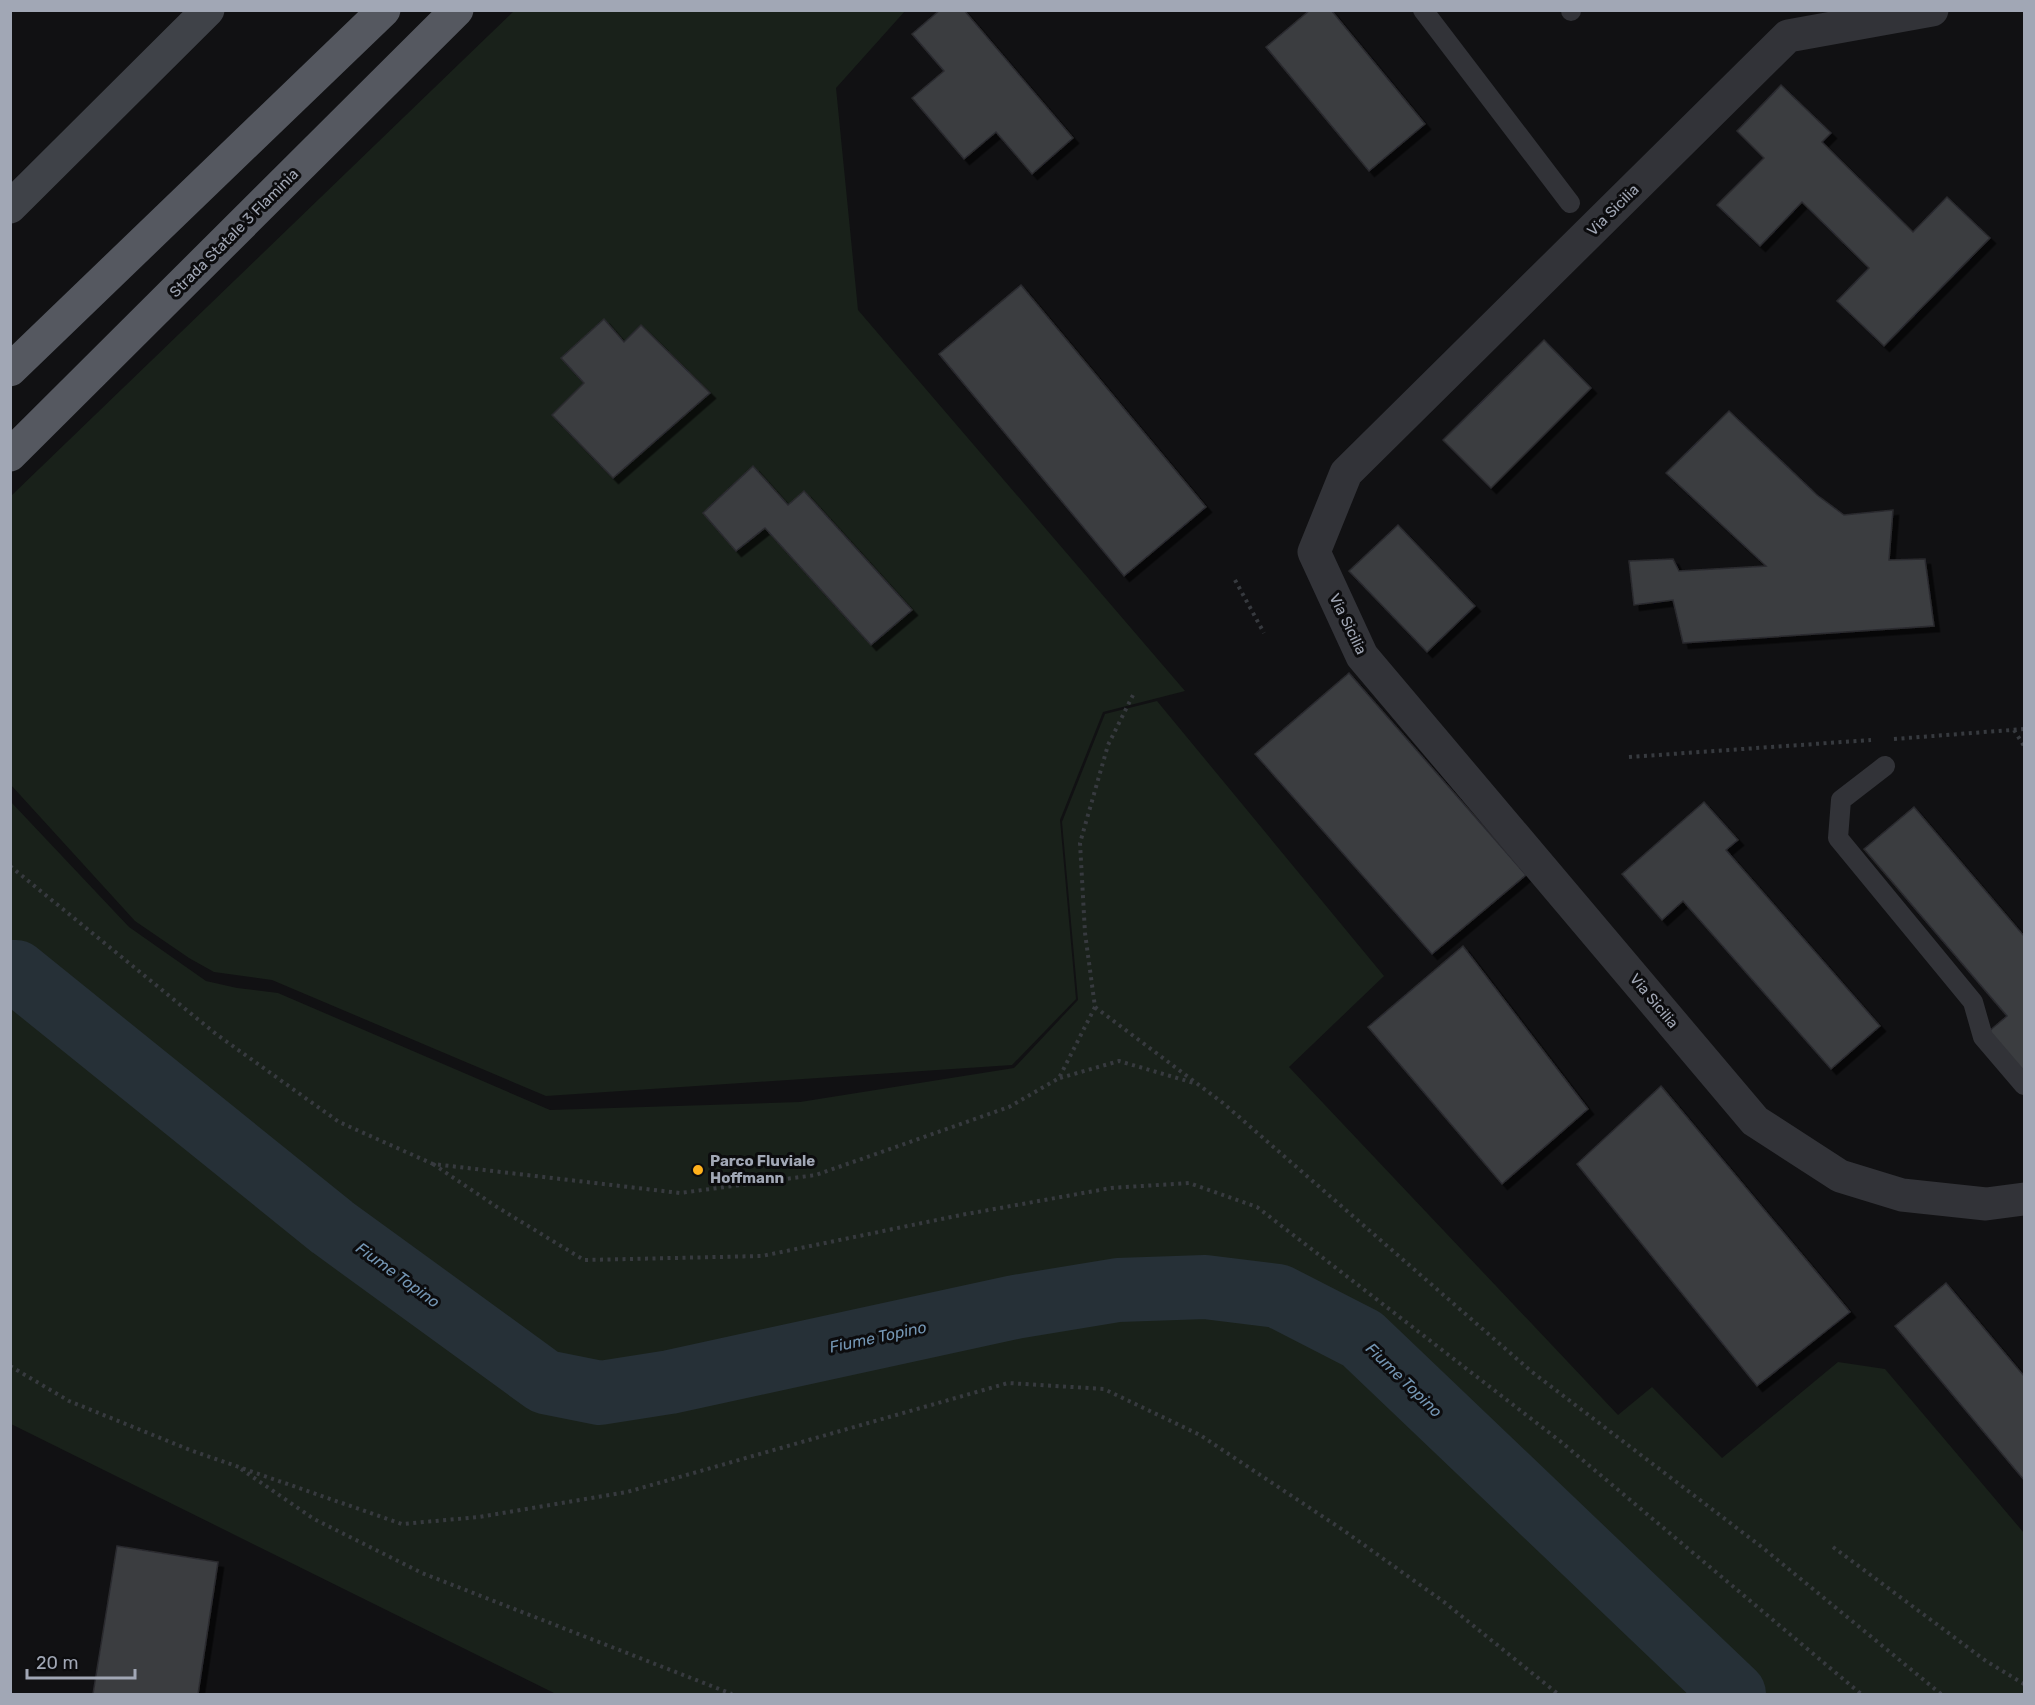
<svg xmlns="http://www.w3.org/2000/svg" width="2035" height="1705" font-family="Rubik,sans-serif">
<defs>
<filter id="shadow"><feDropShadow dx="5.5" dy="5.5" stdDeviation="0" flood-color="#0009"/></filter>
</defs>
<rect width="100%" height="100%" fill="#111113"/>
<path fill="#19211a" d="M514,11H905L836,88L858,310L1185,691L1103,712L1060,820L1076,999L1012,1065L546,1096L272,980L214,972L189,958L135,921L11,785V496Z
M1157,701L1384,976L1289,1067L1618,1415L1652,1387L1722,1458L1838,1362L1885,1369L2024,1533V1694H556L11,1424V802L129,927L206,981L237,988L278,993L550,1110L800,1102L1014,1068L1078,1000L1062,822L1105,714Z"/>
<g fill="none" stroke-linecap="round" stroke-linejoin="round">
<path stroke="#263037" stroke-width="64" d="M10,972H16L332,1227L545,1382L600,1393L670,1382L1015,1307L1118,1290L1205,1287L1278,1296L1362,1339L1734,1694"/>
</g>
<path fill="#3a3c41" stroke="#2b2b2f" stroke-width="1.5" filter="url(#shadow)" d="M940,10H964L1073,138L1032,174L996,132L964,159L912,98L944,71L912,34Z
M1310,10H1331L1425,124L1369,171L1266,47Z
M1781,85L1831,133L1822,142L1913,232L1947,197L1990,238L1884,346L1837,301L1869,268L1802,202L1760,246L1717,205L1764,158L1737,131Z
M1021,285L1206,507L1124,576L939,354Z
M604,319L624,342L641,325L710,393L613,478L552,415L584,383L561,358Z
M1544,340L1591,388L1491,488L1443,440Z
M1729,411L1817,495L1844,515L1893,510L1889,560L1925,559L1934,626L1683,643L1673,600L1634,605L1629,561L1673,559L1679,571L1766,566L1666,473Z
M753,466L788,505L804,491L912,610L871,645L765,528L736,551L703,513Z
M1398,525L1475,606L1427,652L1349,571Z
M1349,673L1526,875L1432,954L1255,754Z
M1704,802L1738,840L1726,850L1880,1026L1831,1069L1683,901L1662,920L1622,874Z
M1914,807L2024,936V1075L1988,1032L2007,1016L1864,849Z
M1463,946L1588,1109L1502,1184L1368,1027Z
M1661,1086L1850,1312L1757,1386L1577,1164Z
M1946,1283L2024,1376V1480L1895,1326Z
M117,1546L218,1562L198,1694H93Z"/>
<g fill="none" stroke-linecap="round" stroke-linejoin="round">
<path stroke="#373a3f" stroke-width="4" stroke-dasharray="3 4.5" stroke-linecap="butt" d="M1235,580L1264,633
M2014,730L2024,746
M1894,739L2024,729
M1629,757L1871,740
M10,866L216,1034L339,1122L433,1164L680,1193L816,1175L1009,1107L1059,1078L1095,1007L1085,933L1080,843L1108,745L1133,695
M1095,1007L1223,1103L1532,1372L1763,1548L1941,1694
M1060,1078L1119,1061L1194,1083
M433,1164L497,1207L584,1260L762,1256L961,1215L1111,1188L1189,1183L1257,1207L1560,1441L1861,1694
M10,1366L69,1401L190,1450L402,1524L479,1517L627,1492L1008,1383L1104,1389L1200,1435L1343,1530L1444,1602L1558,1694
M241,1469L314,1519L422,1573L732,1694
M1833,1547L1986,1661L2024,1684"/>
<path stroke="#323338" stroke-width="20" d="M1423,10L1570,203
M1571,11V10
M1885,766L1841,800L1838,838L1973,1002L1983,1037L2024,1085"/>
<path stroke="#323338" stroke-width="33" d="M1932,10L1788,36L1346,473L1314,552L1362,656L1755,1121L1840,1176L1902,1195L1986,1204L2024,1199"/>
<path stroke="#3f4248" stroke-width="33" d="M10,207L208,10"/>
<path stroke="#555860" stroke-width="33" d="M10,370L384,10
M10,455L457,10"/>
</g>
<circle fill="#ffb11c" stroke="#0c0c0e" stroke-width="2" cx="698" cy="1170" r="6"/>
<g text-anchor="middle" dominant-baseline="central" stroke-width="6" stroke-linejoin="round" paint-order="stroke">
<g font-size="15" fill="#a1a7b5" stroke="#0c0c0e">
<text transform="translate(1613 210) rotate(-45)">Via Sicilia</text>
<text transform="translate(234 233) rotate(-45)">Strada Statale 3 Flaminia</text>
<text transform="translate(1348 624) rotate(64)">Via Sicilia</text>
<text transform="translate(1654 1001) rotate(50)">Via Sicilia</text>
</g>
<g font-size="15" font-weight="bold" fill="#a1a7b5" stroke="#0c0c0e" text-anchor="start">
<text x="710" y="1161">Parco Fluviale<tspan x="710" dy="17">Hoffmann</tspan></text>
</g>
<g font-size="16" font-style="italic" fill="#7496b4" stroke="#0c0c0e">
<text transform="translate(398 1275) rotate(36)">Fiume Topino</text>
<text transform="translate(878 1337) rotate(-12)">Fiume Topino</text>
<text transform="translate(1404 1380) rotate(44)">Fiume Topino</text>
</g>
</g>
<rect width="2035" height="1705" fill="none" stroke="#a1a7b5" stroke-width="24"/>
<path d="M27 1669v9h108v-9" fill="none" stroke="#a1a7b5" stroke-width="3"/>
<text x="36" y="1669" font-size="18" fill="#a1a7b5" stroke="#0c0c0e" stroke-width="4.5" paint-order="stroke">20 m</text>
</svg>
